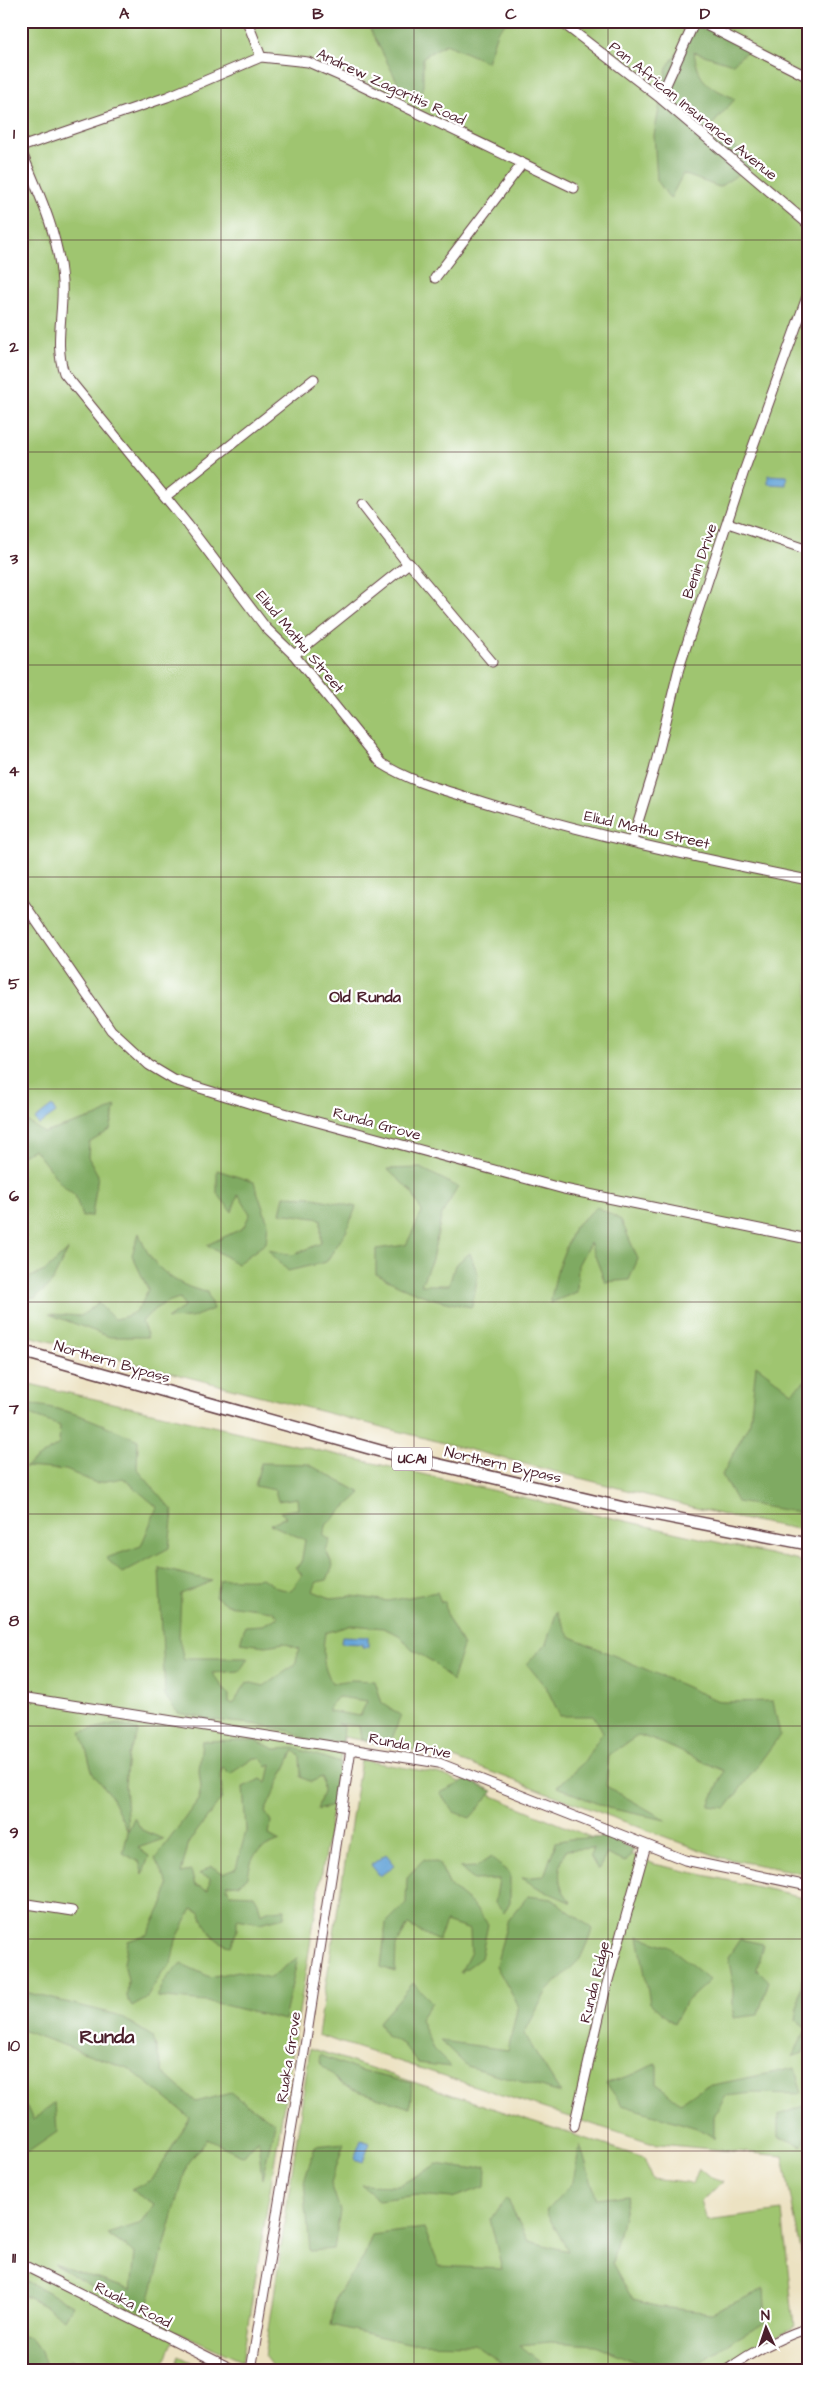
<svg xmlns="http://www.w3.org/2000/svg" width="829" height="2391" font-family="'Architects Daughter',sans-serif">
<rect width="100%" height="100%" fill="#fff"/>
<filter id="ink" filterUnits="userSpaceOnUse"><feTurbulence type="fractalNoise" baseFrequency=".02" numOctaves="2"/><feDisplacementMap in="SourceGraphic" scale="10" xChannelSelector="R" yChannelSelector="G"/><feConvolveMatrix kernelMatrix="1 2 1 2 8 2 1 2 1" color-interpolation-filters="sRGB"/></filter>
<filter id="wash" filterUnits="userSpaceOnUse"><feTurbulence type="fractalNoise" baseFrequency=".0096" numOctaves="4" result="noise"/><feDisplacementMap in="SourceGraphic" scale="20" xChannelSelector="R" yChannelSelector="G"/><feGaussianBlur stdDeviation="1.12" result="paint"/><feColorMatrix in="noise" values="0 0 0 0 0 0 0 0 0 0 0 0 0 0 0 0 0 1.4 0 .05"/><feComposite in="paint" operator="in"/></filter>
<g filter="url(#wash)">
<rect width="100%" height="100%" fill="#ece2c2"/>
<path fill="#9fc570" stroke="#74724e" d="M21,21H808V1531L731,1517L21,1334Z
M21,1382L808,1563V1874L722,1858L451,1757L344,1737L242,2361L176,2331L163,2370H21Z
M361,1760L441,1774L654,1864L808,1898V2289L783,2156L650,2143L318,2035Z
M310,2048L644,2158L652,2179L693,2184L699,2168L711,2178L723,2182L701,2201L707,2221L782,2211L794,2327L715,2370H275L265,2357Z
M179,2356L207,2370H174Z"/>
<path fill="#7faa62" stroke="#646446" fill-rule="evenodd" d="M366,21H507L497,32L487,62L446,44L423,57V91L400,87Z
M699,23L752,46L733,64L694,52C699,84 707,85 735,99L712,125L754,164L719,187L683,174L670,199L657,180L654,135L667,67Z
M116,1106L110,1130L89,1143L88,1157L98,1175L92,1216L82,1217L75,1195L61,1184L34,1149L21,1156V1117L44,1133L98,1116Z
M421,1168L458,1187L442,1214L432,1259L421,1285H449L455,1265L470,1253L478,1275L472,1307C436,1302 407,1291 376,1274V1249L406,1245L422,1212L411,1191L387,1169Z
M217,1170L254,1182L268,1223L266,1243L237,1264L207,1245L243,1228L250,1214L238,1194L232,1212L217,1193Z
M284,1196L310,1197L356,1207L346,1232L326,1262L288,1271L268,1250L293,1255L321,1243V1219L280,1213Z
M597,1207L621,1220L638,1259L629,1280L605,1282L590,1243L578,1265L577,1292L550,1303L558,1267L574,1227Z
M139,1233C149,1265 174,1286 207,1292L213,1309L191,1318L167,1319L184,1307L180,1298C164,1302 152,1309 142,1322L148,1337H110L49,1314L81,1316L98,1303L114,1319C137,1315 140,1309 148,1289L132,1255Z
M68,1250L51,1284L35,1298L21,1296V1281L45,1271Z
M756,1365L792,1392L808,1378V1514L737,1502L722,1475L750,1422Z
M21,1404C66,1406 97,1422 138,1440L137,1469L173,1511L169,1548L122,1573L106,1558L141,1546L157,1507L123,1478L96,1483L66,1470L25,1467L59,1444L60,1426L21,1412Z
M261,1463L308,1464L361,1493L327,1524L323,1535L330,1540L326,1550L333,1566L327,1580L317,1582L313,1591L330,1598L352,1596L388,1601L437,1592L441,1602H445L447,1616L463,1646L452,1681L433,1662L413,1650L399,1635L383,1628L352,1625L325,1633C322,1650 322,1667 332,1683L352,1680L375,1681L382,1703L401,1715L392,1739L361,1740L359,1726L338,1724L344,1726L343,1742L312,1743L293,1732L261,1725L213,1720L178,1713L165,1696L159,1568L212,1581L181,1594L179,1639L184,1660L187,1658H248L240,1671L212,1673L229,1695V1703L233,1704L247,1682L264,1686L295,1665L299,1649L284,1643L266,1646L240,1643L245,1626L262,1625L279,1617L272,1611L227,1605L215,1596L220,1580C235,1577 247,1581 262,1578L277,1588L291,1591L302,1575L295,1567L301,1564L305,1540L270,1524L286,1517L280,1512L298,1509L297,1498L278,1501L275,1490L255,1486ZM338,1697L367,1701L360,1716L329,1711V1707Z
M557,1611L569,1636L721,1702L773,1701L780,1735L726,1808L709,1806L724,1771L664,1744L639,1735L609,1755L606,1786L666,1820L608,1808L557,1787L583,1763L603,1732L594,1716H560L547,1689L527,1664L546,1644Z
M117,1723L139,1731L128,1756L125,1785L128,1831L134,1818L142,1830L163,1839L138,1848L149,1856L143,1874L139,1862L123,1853L128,1832L110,1794L93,1774L81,1732Z
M255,1740L275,1749L295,1748L340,1763L333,1806L317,1810L323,1791L322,1777L311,1782L301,1777L300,1757L294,1750L265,1812L271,1821L269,1835L280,1841C258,1850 251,1852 248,1877L238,1884L226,1885L230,1894L254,1895L258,1902L261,1914L270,1910L285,1909L284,1917L260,1923L237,1919V1930L231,1946C214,1943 206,1928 200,1912L192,1909L176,1940L171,1964L163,1971L146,1999L132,2007L127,1997L128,1980L124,1963L128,1941L148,1934L163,1904L168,1885L155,1859L198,1800L201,1787L199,1771L202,1741ZM254,1758H261L267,1767L271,1765L267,1783L261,1779L243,1787L246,1831L236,1868L223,1873L211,1866L199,1874L210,1878L208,1890L195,1885L191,1871L181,1873L189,1842L222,1798L221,1771L223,1767L230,1774Z
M467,1780L493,1791L470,1818L454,1812L440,1793Z
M609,1837L634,1850L625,1862L607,1854L598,1870L590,1856L593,1848L566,1850C557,1871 556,1886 572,1903L540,1889L522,1878L544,1876L556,1842L570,1839Z
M491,1857L510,1874V1902L504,1913L495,1903L499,1879L473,1880L460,1868L476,1867Z
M424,1859L439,1863L450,1886L472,1904L488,1924L481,1958L460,1973L471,1952L470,1930L446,1922L438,1941L408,1925L396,1946L395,1972L381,1967L386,1923L406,1903L407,1877Z
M528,1896L552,1899L593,1929L580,1959L546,1992L524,2034L561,2093L467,2066L441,2041L508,2050L518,2005L496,1966L507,1922Z
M638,1936L670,1947L710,1980L685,2003L674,2024L650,2003Z
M740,1939L763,1944L757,1969L769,1981L758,2015L733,2018V1982L728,1957Z
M298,1957L284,2020L216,2003L157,1997L168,1975L182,1964L210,1977L238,1971L270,1978Z
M808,1959V2039L803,2053L792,2057L807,2028L796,2020L802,1980Z
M413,1983L432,2002L420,2019L433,2049L451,2067L418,2063L403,2044L386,2036L379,2022Z
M21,1991L118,2015L153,2037L163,2072L196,2102L231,2093L275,2123L262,2179L258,2139L244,2156L207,2139L187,2165L146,2312L107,2296L54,2264L131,2290L135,2253L107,2234L142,2223L154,2205L131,2190L152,2180L190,2118L130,2069L21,2030Z
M320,2055L360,2071L412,2083L410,2108L343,2086L319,2062Z
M657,2063V2084L680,2103L703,2087L795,2068L802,2094L753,2093L726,2096L714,2116V2138L700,2129L622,2105L606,2083L632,2075Z
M21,2094L33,2120L55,2102L57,2132L21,2157Z
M808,2104V2133L803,2146L779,2137V2115Z
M344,2143L331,2183L340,2211L334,2249L310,2251L304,2182L315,2146Z
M580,2145L597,2199L628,2195L612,2263L633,2300L661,2307L712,2313L764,2289L766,2322L724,2346L689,2370H639L638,2363L595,2345L550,2342L520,2345L550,2370H512L474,2344L407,2343L331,2325L336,2296L364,2256L372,2235L424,2228L439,2266L502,2269L490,2219L507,2198L528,2241L568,2251L546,2211L573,2182Z
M437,2164L469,2169L486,2166L485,2187L452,2198L418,2195L379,2200L361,2185L398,2186Z
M21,2278L72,2305L64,2319L50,2309L21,2294Z
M21,2336L30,2337L41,2352L47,2370H21Z
M71,2360L98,2369L50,2370Z"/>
<path fill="#66a5d8" stroke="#586282" d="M768,475L787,476L786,485L768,484Z
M52,1106L56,1113L39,1125L35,1119Z
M342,1636L368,1637V1647H362V1644L341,1643Z
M386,1854L395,1865L380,1876L371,1865Z
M361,2140L370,2143L363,2162L354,2159Z"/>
</g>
<g filter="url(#ink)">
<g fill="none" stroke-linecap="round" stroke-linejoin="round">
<defs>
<path id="minor" d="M247,21L261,57
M560,21L660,98L808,224
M698,21L808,77
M660,98L695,21
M21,147L167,97L261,57L308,62L349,80L574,188
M21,151C39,193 59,236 62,282C64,312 54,344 64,373L188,525L266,628L294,655L381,763C412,783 448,791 483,802C589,835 699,858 808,880
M435,278L522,164
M165,497L314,379
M362,505L407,563
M728,523L808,550
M294,655L409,563L492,662
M632,841L654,770L679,668L743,474L808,294
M21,899L111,1030L149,1065L174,1080L255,1105L564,1189L808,1239
M21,1697L439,1763L685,1860L808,1886
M21,1903L72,1911
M574,2126L605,1991L646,1845
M21,2264L234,2370
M251,2370L306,2040L351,1749
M727,2370C751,2352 779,2338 808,2328"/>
<path id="major" d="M21,1351L380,1451L628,1509L808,1544"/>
</defs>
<use href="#minor" stroke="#623c42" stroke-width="11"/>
<use href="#major" stroke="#623c42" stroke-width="14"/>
<use href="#minor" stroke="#fff" stroke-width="9"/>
<use href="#major" stroke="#fff" stroke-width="11"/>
</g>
</g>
<path fill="none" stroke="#4a1f2b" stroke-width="1" stroke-opacity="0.55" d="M221,21V2370M414,21V2370M608,21V2370M21,240H808M21,452H808M21,665H808M21,877H808M21,1089H808M21,1302H808M21,1514H808M21,1726H808M21,1939H808M21,2151H808"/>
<g text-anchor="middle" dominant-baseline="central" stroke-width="4.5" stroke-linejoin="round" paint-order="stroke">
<rect fill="#fff" stroke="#80626b" stroke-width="1" x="392" y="1447.5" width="40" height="23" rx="4"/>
<g font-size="14" font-weight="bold" fill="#4a1f2b">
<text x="412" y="1459">UCA1</text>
</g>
<g font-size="15" fill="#4a1f2b" stroke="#fff">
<text transform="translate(391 87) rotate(25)">Andrew Zagoritis Road</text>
<text transform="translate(693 111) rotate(39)">Pan African Insurance Avenue</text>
<text transform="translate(700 561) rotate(-71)">Benin Drive</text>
<text transform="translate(300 642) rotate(50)">Eliud Mathu Street</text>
<text transform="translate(647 830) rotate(13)">Eliud Mathu Street</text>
<text transform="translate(377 1124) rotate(15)">Runda Grove</text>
<text transform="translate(112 1362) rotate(16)">Northern Bypass</text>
<text transform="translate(503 1465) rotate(13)">Northern Bypass</text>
<text transform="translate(410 1746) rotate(11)">Runda Drive</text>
<text transform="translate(595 1982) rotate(-76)">Runda Ridge</text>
<text transform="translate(289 2057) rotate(-81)">Ruaka Grove</text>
<text transform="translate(133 2305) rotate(27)">Ruaka Road</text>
</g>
<g font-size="16" font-weight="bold" fill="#4a1f2b" stroke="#fff">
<text x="365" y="997">Old Runda</text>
</g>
<g font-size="20" font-weight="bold" fill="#4a1f2b" stroke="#fff">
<text x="107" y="2037">Runda</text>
</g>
</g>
<rect width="829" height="2391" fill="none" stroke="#fff" stroke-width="55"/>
<g transform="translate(766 2328) rotate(357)" stroke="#ffffff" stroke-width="4" paint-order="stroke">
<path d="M0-4L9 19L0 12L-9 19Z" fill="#4a1f2b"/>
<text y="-8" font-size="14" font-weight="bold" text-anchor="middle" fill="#4a1f2b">N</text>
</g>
<rect x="28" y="28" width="774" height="2336" fill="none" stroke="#4a1f2b" stroke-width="2"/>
<g font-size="16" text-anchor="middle" font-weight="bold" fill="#4a1f2b">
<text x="124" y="19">A</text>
<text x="318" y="19">B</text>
<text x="511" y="19">C</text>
<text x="705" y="19">D</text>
<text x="14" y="139">1</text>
<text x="14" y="352">2</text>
<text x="14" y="564">3</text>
<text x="14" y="776">4</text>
<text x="14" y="989">5</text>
<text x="14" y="1201">6</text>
<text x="14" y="1414">7</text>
<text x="14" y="1626">8</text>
<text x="14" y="1838">9</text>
<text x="14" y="2051">10</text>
<text x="14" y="2263">11</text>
</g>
</svg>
